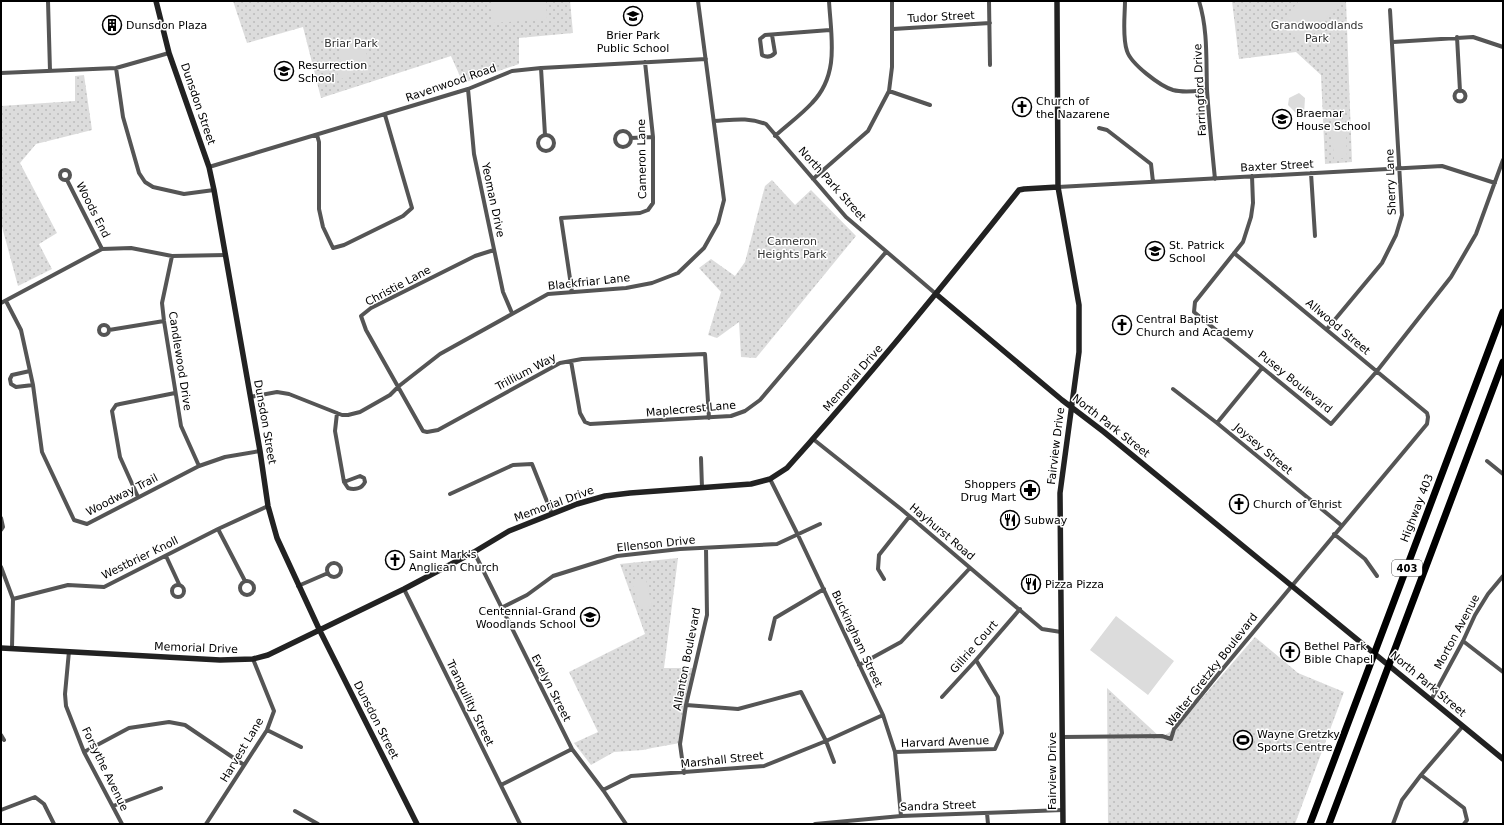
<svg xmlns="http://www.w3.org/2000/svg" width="1504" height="825" font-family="'DejaVu Sans',sans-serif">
<defs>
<pattern id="park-dots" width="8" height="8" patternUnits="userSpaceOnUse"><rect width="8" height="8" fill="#dcdcdc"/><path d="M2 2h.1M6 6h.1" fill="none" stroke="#bbb" stroke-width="1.8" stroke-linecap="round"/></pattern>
</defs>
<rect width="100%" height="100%" fill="#fff"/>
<path fill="url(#park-dots)" d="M233,1H570L573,33L519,38V64L463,83L451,56L321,98L303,27L247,43Z
M1232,1H1346L1352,162L1325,164L1321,75L1296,52L1239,59Z
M84,75L92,130L36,144L20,163L57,233L39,244L52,269L18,286L1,223V106L75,101V76Z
M772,180L795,205L811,190L856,236L756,358L741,357L739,322L717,338L708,335L721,292L699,268L711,259L735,276L745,262L765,186Z
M678,558L664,668H693L680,743L652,748L643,750L614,752L591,765L574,743L598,732L569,672L645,634L620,564Z
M1255,637L1298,673L1344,692L1295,824H1108L1107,688L1161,738L1177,727Z"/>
<path fill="#dcdcdc" d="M491,1H546L547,19L493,23Z
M1299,1H1341L1306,43L1281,22Z
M352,40C363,43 367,50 368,61C362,69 353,68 347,74L348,77L341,79L338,77L337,71H340C343,62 338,54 340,45L346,41Z
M1299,93L1305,98L1304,114L1298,115L1288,105L1289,98Z
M1346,132L1347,158L1334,159L1332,133Z
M646,579L652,606L639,609L632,582Z
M1116,616L1174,661L1148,695L1090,650Z"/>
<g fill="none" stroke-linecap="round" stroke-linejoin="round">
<path stroke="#555" stroke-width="4" d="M48,1L50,71
M989,1L990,65
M1125,1C1125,15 1122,37 1127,51C1131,64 1160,86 1173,90C1184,93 1196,91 1207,90
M1199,1C1208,30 1206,60 1207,90C1209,119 1212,149 1215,179
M893,29L990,23
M772,35L775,53C771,57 767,58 762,55L760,39L765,35L830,30
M1457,37L1460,91
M1393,42L1473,37L1503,47
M116,68L123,117L139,173L145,182L153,187L184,194L214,190
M541,68L545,135
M1,73L116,68L169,53
M468,89L474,154L503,292L512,313
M1454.5 96a5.5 5.5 0 1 1 11 0a5.5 5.5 0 1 1-11 0Z
M889,91L930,105
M714,121C733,120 748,117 766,124L846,217L936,294
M1099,128L1107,130L1151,164L1153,182
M615 139a8 8 0 1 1 16 0a8 8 0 1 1-16 0Z
M538 143a8 8 0 1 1 16 0a8 8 0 1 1-16 0Z
M317,135L319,142V209L323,227L333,248L344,245L403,216L412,208L385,115
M775,136C787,125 801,115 812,103C840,74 831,37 829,1
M631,138L653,137
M209,167L468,89L512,71L541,68L706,59
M60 175a5 5 0 1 1 10 0a5 5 0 1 1-10 0Z
M1311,173L1315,236
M1252,176L1253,203L1251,217L1243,242L1195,302L1194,312L1331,424L1377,371L1451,277L1476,234L1503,160
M813,179L868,131L889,91L892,67V1
M67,180L102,249
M1058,187L1442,166L1495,183
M494,250L475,256L371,308L361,316L366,330L423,431L427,432L438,430L560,363L582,359L705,354L709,418
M172,256L162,303L164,321L181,426L199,466
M572,292L561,218L640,213L648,210L653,203V137L645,62
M6,301L21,330L33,385L42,452L74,520L87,524L199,466L225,457L260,451
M1,303L102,249L131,248L172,256L226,255
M99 330a5 5 0 1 1 10 0a5 5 0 1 1-10 0Z
M1327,329L1382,263L1396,235L1402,215L1390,10
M109,330L164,321
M571,361L580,413L585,422L590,424L731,416L745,411L760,400L886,252
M30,371L12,375L10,379L11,384L16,387L33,385
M1173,389L1217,423L1341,525
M250,397L277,392L289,394L342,415H348L360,412L390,395L399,386L440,354L548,294L626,288L652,283L678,273L704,248L718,223L724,200L698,1
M337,413L335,431L344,482L348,488C354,490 362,489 365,482L364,478L360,476L344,482
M1217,423L1262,368
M813,439L901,509L1042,629L1061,632
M701,458L702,488
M1487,461L1503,474
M770,479L797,533L883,715L895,752L901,816
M450,494L513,465L532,464L552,514
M138,497L120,457L112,411L116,405L120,404L175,393
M1,518L3,527L1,530
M218,529L245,581
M1334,534L1365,559L1377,576
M474,552L572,749L603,790L626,824
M166,556L179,584
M327 570a7 7 0 1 1 14 0a7 7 0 1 1-14 0Z
M1,567L13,599L12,648
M884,579L878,569L879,555L909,517
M240 588a7 7 0 1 1 14 0a7 7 0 1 1-14 0Z
M172 591a6 6 0 1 1 12 0a6 6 0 1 1-12 0Z
M298,586L328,573
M404,589L520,824
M13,599L68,585L104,587L218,529L268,506
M501,608L527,595L553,576L617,556L680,549L777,544L820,524
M770,639L775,618L824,589
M1463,641L1503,672
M69,651L65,694L66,706L84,752L122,824
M859,665L901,642L970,568
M942,697L976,660L1020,609
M1431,700L1463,641L1475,615L1488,594L1503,576
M686,705L738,709L801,692L826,741L834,762
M267,730L301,747
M1,735L4,740
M1062,737L1162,736L1171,739L1174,729L1220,672L1427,424L1428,417L1427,413L1234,253
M84,752L129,728L169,722L185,725L244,765
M895,752L995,749L1002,733L998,697L976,660
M684,773L680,744L686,705L707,615L706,548
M1421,775L1464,808L1467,820L1464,824
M501,785L572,749
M603,790L631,776L764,766L826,741L883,715
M113,806L161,788
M1,810L35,797L44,804L54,824
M295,811L318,824
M987,813L988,824
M206,824L267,730L274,711L253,659
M815,824L901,816L1063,810
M1393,824L1402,800L1421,775L1463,726"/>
<path stroke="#222" stroke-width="5.5" d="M156,1L169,53L209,167L214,190L260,451L268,506L277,538L320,631L417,824
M1057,1L1058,187L1079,305V352L1060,493L1063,824
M936,294L1062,400L1104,432L1503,759
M1,648L220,660L253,659L268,655L404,589L474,552L509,531L577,504L605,496L630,493L751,484L770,479L787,468C868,378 944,285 1019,190L1024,189L1058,187"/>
<path stroke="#000" stroke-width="7" d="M1310,824L1503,312
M1329,824L1503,362"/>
</g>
<defs>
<symbol id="school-ring" viewBox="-11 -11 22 22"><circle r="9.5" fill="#fff" stroke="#000" stroke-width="1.5"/><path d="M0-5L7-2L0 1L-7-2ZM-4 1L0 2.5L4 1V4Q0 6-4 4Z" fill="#000"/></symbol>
<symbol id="building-ring" viewBox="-11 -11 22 22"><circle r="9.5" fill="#fff" stroke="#000" stroke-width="1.5"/><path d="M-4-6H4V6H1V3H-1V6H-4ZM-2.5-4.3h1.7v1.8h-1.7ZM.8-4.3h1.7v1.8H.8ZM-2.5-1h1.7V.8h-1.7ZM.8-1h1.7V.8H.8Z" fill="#000"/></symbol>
<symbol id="church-ring" viewBox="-11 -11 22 22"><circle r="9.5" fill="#fff" stroke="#000" stroke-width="1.5"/><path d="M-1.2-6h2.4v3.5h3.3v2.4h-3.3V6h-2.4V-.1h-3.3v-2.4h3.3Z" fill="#000"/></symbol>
<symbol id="pharmacy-ring" viewBox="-11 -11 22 22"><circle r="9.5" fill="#fff" stroke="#000" stroke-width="1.5"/><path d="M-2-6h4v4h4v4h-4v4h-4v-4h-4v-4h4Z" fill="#000"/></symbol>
<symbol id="restaurant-ring" viewBox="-11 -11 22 22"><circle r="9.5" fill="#fff" stroke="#000" stroke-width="1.5"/><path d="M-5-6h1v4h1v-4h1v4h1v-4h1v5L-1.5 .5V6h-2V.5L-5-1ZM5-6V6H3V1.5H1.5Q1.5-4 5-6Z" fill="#000"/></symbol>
<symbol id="stadium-ring" viewBox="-11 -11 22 22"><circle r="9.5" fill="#fff" stroke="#000" stroke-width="1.5"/><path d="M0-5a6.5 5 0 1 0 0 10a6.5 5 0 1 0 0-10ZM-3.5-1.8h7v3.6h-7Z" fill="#000"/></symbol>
</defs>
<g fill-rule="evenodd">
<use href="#school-ring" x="622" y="5" width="22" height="22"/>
<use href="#building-ring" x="101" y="14" width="22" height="22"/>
<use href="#school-ring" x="273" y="60" width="22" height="22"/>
<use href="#church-ring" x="1011" y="96" width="22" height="22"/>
<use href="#school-ring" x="1271" y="108" width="22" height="22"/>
<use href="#school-ring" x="1144" y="240" width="22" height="22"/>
<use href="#church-ring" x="1111" y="314" width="22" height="22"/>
<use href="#pharmacy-ring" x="1019" y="479" width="22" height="22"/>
<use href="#church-ring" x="1228" y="493" width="22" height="22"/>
<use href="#restaurant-ring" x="999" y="509" width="22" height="22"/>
<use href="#church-ring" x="384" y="549" width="22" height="22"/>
<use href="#restaurant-ring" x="1020" y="573" width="22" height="22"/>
<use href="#school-ring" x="579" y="606" width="22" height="22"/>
<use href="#church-ring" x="1279" y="641" width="22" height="22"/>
<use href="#stadium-ring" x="1232" y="729" width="22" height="22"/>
</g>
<g text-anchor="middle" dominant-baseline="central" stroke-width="3" stroke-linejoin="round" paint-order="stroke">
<rect fill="#fff" stroke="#4c4c4c" stroke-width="1" x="1392" y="560" width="30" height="16" rx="3"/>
<g font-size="10" font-weight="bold" fill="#000">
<text x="1407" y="568">403</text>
</g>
<g font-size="11" fill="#000" stroke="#fff">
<text transform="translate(941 17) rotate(-3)">Tudor Street</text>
<text transform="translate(451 83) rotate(-19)">Ravenwood Road</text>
<text transform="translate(1200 90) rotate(-93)">Farringford Drive</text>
<text transform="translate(198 104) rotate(71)">Dunsdon Street</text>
<text transform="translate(642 159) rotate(-91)">Cameron Lane</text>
<text transform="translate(1277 166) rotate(-3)">Baxter Street</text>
<text transform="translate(1391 182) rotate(-92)">Sherry Lane</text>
<text transform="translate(832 184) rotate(48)">North Park Street</text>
<text transform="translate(493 200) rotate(78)">Yeoman Drive</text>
<text transform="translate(93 210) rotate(63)">Woods End</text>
<text transform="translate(589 282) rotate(-6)">Blackfriar Lane</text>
<text transform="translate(398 286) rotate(-28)">Christie Lane</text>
<text transform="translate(1338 327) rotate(40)">Allwood Street</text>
<text transform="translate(180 361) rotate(81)">Candlewood Drive</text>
<text transform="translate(526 372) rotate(-28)">Trillium Way</text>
<text transform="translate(853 378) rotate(-49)">Memorial Drive</text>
<text transform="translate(1295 382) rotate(39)">Pusey Boulevard</text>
<text transform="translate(691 409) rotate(-5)">Maplecrest Lane</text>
<text transform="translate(265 422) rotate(80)">Dunsdon Street</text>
<text transform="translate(1111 426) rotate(38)">North Park Street</text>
<text transform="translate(1056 446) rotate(-83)">Fairview Drive</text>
<text transform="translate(1263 449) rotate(40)">Joysey Street</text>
<text transform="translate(122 495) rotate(-27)">Woodway Trail</text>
<text transform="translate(554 504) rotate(-20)">Memorial Drive</text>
<text transform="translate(1417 508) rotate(-69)">Highway 403</text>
<text transform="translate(942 532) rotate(40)">Hayhurst Road</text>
<text transform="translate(656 544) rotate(-6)">Ellenson Drive</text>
<text transform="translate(140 558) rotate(-26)">Westbrier Knoll</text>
<text transform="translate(1457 632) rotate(-62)">Morton Avenue</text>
<text transform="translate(857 639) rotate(65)">Buckingham Street</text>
<text transform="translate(974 647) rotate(-49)">Gillrie Court</text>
<text transform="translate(196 648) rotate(2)">Memorial Drive</text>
<text transform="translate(687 659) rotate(-79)">Allanton Boulevard</text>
<text transform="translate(1212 670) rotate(-52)">Walter Gretzky Boulevard</text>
<text transform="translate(1428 684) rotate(40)">North Park Street</text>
<text transform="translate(551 688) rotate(63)">Evelyn Street</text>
<text transform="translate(470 703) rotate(64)">Tranquility Street</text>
<text transform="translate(376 720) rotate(63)">Dunsdon Street</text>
<text transform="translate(945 742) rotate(-2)">Harvard Avenue</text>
<text transform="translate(242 750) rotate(-59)">Harvest Lane</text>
<text transform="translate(722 760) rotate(-6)">Marshall Street</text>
<text transform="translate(105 769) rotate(64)">Forsythe Avenue</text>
<text transform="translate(1052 771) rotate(-90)">Fairview Drive</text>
<text transform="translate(938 806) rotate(-2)">Sandra Street</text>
</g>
<g font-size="11" fill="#000" stroke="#fff" text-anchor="start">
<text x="126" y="25">Dunsdon Plaza</text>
<text x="633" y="35" text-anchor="middle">Brier Park<tspan x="633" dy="13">Public School</tspan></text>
<text x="298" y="65">Resurrection<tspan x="298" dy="13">School</tspan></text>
<text x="1036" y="101">Church of<tspan x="1036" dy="13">the Nazarene</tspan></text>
<text x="1296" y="113">Braemar<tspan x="1296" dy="13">House School</tspan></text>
<text x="1169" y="245">St. Patrick<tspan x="1169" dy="13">School</tspan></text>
<text x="1136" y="319">Central Baptist<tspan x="1136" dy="13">Church and Academy</tspan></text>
<text x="1016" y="484" text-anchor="end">Shoppers<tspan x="1016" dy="13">Drug Mart</tspan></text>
<text x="1253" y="504">Church of Christ</text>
<text x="1024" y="520">Subway</text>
<text x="409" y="554">Saint Mark's<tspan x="409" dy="13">Anglican Church</tspan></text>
<text x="1045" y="584">Pizza Pizza</text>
<text x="576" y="611" text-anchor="end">Centennial-Grand<tspan x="576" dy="13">Woodlands School</tspan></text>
<text x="1304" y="646">Bethel Park<tspan x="1304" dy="13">Bible Chapel</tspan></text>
<text x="1257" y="734">Wayne Gretzky<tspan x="1257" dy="13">Sports Centre</tspan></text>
</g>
<g font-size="11" fill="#333" stroke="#fff">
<text x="1317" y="25">Grandwoodlands<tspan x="1317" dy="13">Park</tspan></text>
<text x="351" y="43">Briar Park</text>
<text x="792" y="241">Cameron<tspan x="792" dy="13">Heights Park</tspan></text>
</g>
</g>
<rect width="1504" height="825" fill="none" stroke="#000000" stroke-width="4"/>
</svg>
